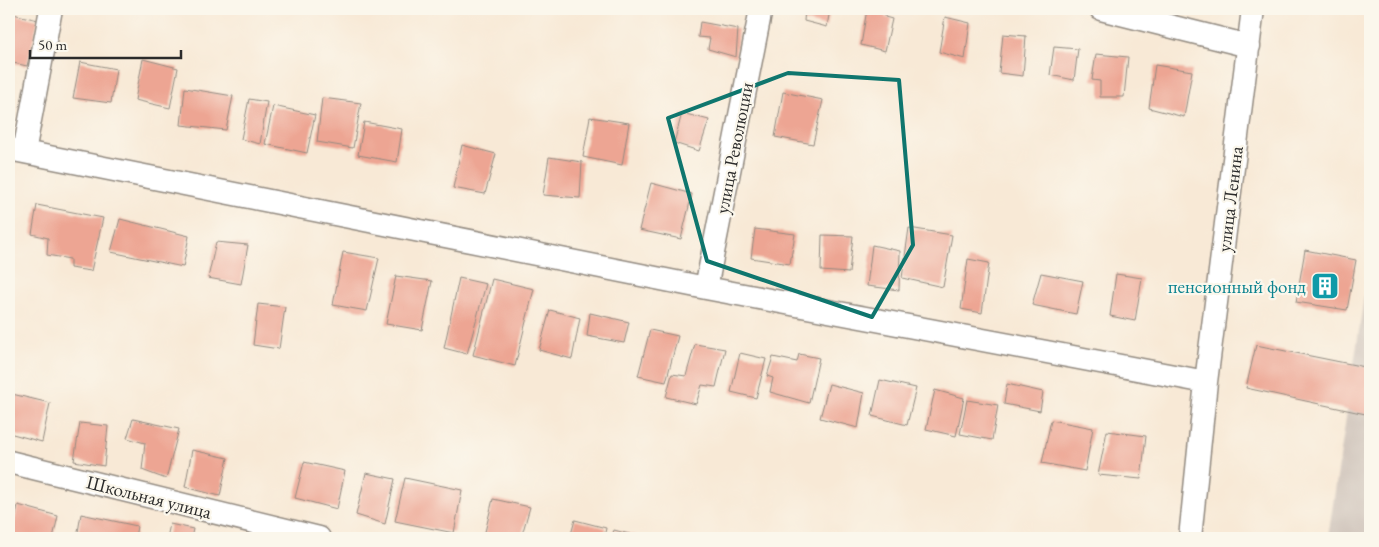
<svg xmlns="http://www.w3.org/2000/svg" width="1379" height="547" font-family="'EB Garamond',serif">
<rect width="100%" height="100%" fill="#fbf7ec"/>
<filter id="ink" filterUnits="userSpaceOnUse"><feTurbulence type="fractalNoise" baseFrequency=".02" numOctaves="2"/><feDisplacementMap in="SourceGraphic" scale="10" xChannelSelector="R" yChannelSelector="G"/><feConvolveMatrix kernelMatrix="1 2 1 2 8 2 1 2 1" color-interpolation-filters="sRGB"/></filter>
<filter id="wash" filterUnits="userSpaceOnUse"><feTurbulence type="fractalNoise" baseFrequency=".0096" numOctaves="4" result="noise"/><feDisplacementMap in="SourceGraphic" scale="20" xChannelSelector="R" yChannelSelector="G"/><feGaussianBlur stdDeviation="1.12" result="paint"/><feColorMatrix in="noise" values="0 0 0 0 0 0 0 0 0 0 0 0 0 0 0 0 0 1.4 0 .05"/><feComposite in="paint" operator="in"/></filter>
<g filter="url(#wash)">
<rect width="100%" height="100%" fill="#f8e9d6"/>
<path fill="#cec2b9" d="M1370,257V538H1328Z"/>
<g id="blocks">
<path fill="#eda593" d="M805,9H830L827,27L804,21Z
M867,9H886L885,17L892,19L885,51L861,45Z
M9,13L38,20L27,66L9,62Z
M945,17L970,23L965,59L939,52Z
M700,22L738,29L736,57L708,49L710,38L698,37Z
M1003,34L1026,36L1023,76L999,73Z
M1054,47L1078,49L1074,80L1050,75Z
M1096,54L1128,57L1124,97H1100V81L1092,80Z
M143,59L178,68L170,108L135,100Z
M80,62L116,69L111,103L73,98Z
M1155,65L1192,71L1184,117L1149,108Z
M185,88L233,96L226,130L181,125Z
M783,92L823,100L813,144L775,137Z
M322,98L361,103L353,148L317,142Z
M249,99L267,102L260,144L241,139Z
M273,106L315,115L307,153L265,144Z
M682,113L709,120L699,151L674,143Z
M590,117L629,123L622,165L583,157Z
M364,122L402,129L397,162L358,155Z
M462,145L496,154L485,194L453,188Z
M549,157L582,162L580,198L543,195Z
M651,183L692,194L681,239L639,230Z
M37,205L103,218L91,271L70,268V259L47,255L48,238L32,234Z
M120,219L189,236L183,267L111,252Z
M909,228L952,235L943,287L902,278Z
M755,229L795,234L790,264L751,258Z
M822,235L853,236L849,273L821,271Z
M216,242L248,245L241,284L208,278Z
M872,245L900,251L899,290L867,286Z
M1305,250L1356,260L1347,310L1296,302Z
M343,252L379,258L367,311L333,305Z
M968,259L989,263L982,313L961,309Z
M1041,273L1083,281L1076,314L1032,305Z
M1116,274L1142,278L1135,321L1110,316Z
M396,276L432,281L422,330L386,324Z
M459,278L486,284L467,354L444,348Z
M492,279L534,289L515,366L473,355Z
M258,304L285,307L279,349L253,345Z
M550,310L580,318L572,359L539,350Z
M590,313L629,322L624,343L587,336Z
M650,330L678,336L666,382L638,376Z
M695,344L725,349L716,387L702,385L696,404L666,397L672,374L686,376Z
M1256,345L1370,368V415L1246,388Z
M740,353L766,359L756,398L731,392Z
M799,354L819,358L809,403L770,392L773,378L767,376L773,357L797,362Z
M880,380L916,388L907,425L872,416Z
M829,384L864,393L858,428L820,418Z
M1007,384L1043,392L1040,411L1004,404Z
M935,390L964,398L956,436L926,429Z
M12,394L50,403L42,442L9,433V412Z
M967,400L998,405L992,440L960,434Z
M133,419L179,429L166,479L142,470L145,443L127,438Z
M1051,420L1093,428L1085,471L1042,463Z
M80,423L108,426L104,466L74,461Z
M1107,431L1146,436L1141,479L1098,475Z
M192,450L228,458L220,496L185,487Z
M304,462L345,471L337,509L295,498Z
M366,473L395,479L385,524L356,515Z
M405,478L462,490L454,533L395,521Z
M493,499L530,507L521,538H492L484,536Z
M18,505L58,516L53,538H11Z
M81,514L137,526L135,538H77Z
M575,520L606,528L604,538H570Z
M170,524L193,529L191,538H167Z
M614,530L645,538H611Z"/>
</g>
</g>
<g filter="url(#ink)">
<use href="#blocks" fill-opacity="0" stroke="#928a80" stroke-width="1"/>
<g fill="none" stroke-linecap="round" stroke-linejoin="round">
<defs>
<path id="minor" d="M1101,9L1249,46
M9,149L706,288L1206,382
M24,152L51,9
M706,288L761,9
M9,462L319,538
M1190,538L1206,382L1253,9"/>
</defs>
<use href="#minor" stroke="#928a80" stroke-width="25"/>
<use href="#minor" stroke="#fff" stroke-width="22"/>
</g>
</g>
<path fill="none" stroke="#0f766e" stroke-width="4" stroke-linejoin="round" d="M788,73L899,80L913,245L872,317L707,261L668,118Z"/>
<defs>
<symbol id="building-square" viewBox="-11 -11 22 22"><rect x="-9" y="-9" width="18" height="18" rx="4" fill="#0f9aa8" stroke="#fbf7ec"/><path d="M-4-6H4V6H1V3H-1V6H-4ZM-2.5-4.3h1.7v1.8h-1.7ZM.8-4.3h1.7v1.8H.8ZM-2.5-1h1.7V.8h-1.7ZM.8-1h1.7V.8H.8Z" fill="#fff"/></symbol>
</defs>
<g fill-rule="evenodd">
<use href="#building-square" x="1309" y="270" width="32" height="32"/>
</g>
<g text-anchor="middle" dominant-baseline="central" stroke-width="4.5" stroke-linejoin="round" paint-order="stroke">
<g font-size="19" fill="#2b2b2b" stroke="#fbf7ec">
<text transform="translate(734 148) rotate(-79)">улица Революции</text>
<text transform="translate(1230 199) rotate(-83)">улица Ленина</text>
<text transform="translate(149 497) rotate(14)">Школьная улица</text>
</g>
<g font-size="19" fill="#0d838f" stroke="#fbf7ec" text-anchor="end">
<text x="1306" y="286">пенсионный фонд</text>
</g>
</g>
<rect width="1379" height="547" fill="none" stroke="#fbf7ec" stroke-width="30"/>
<path d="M30 50v8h151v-8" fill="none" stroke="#2b2b2b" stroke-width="2.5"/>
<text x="38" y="50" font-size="15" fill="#2b2b2b" stroke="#fbf7ec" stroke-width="4" paint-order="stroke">50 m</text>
</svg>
